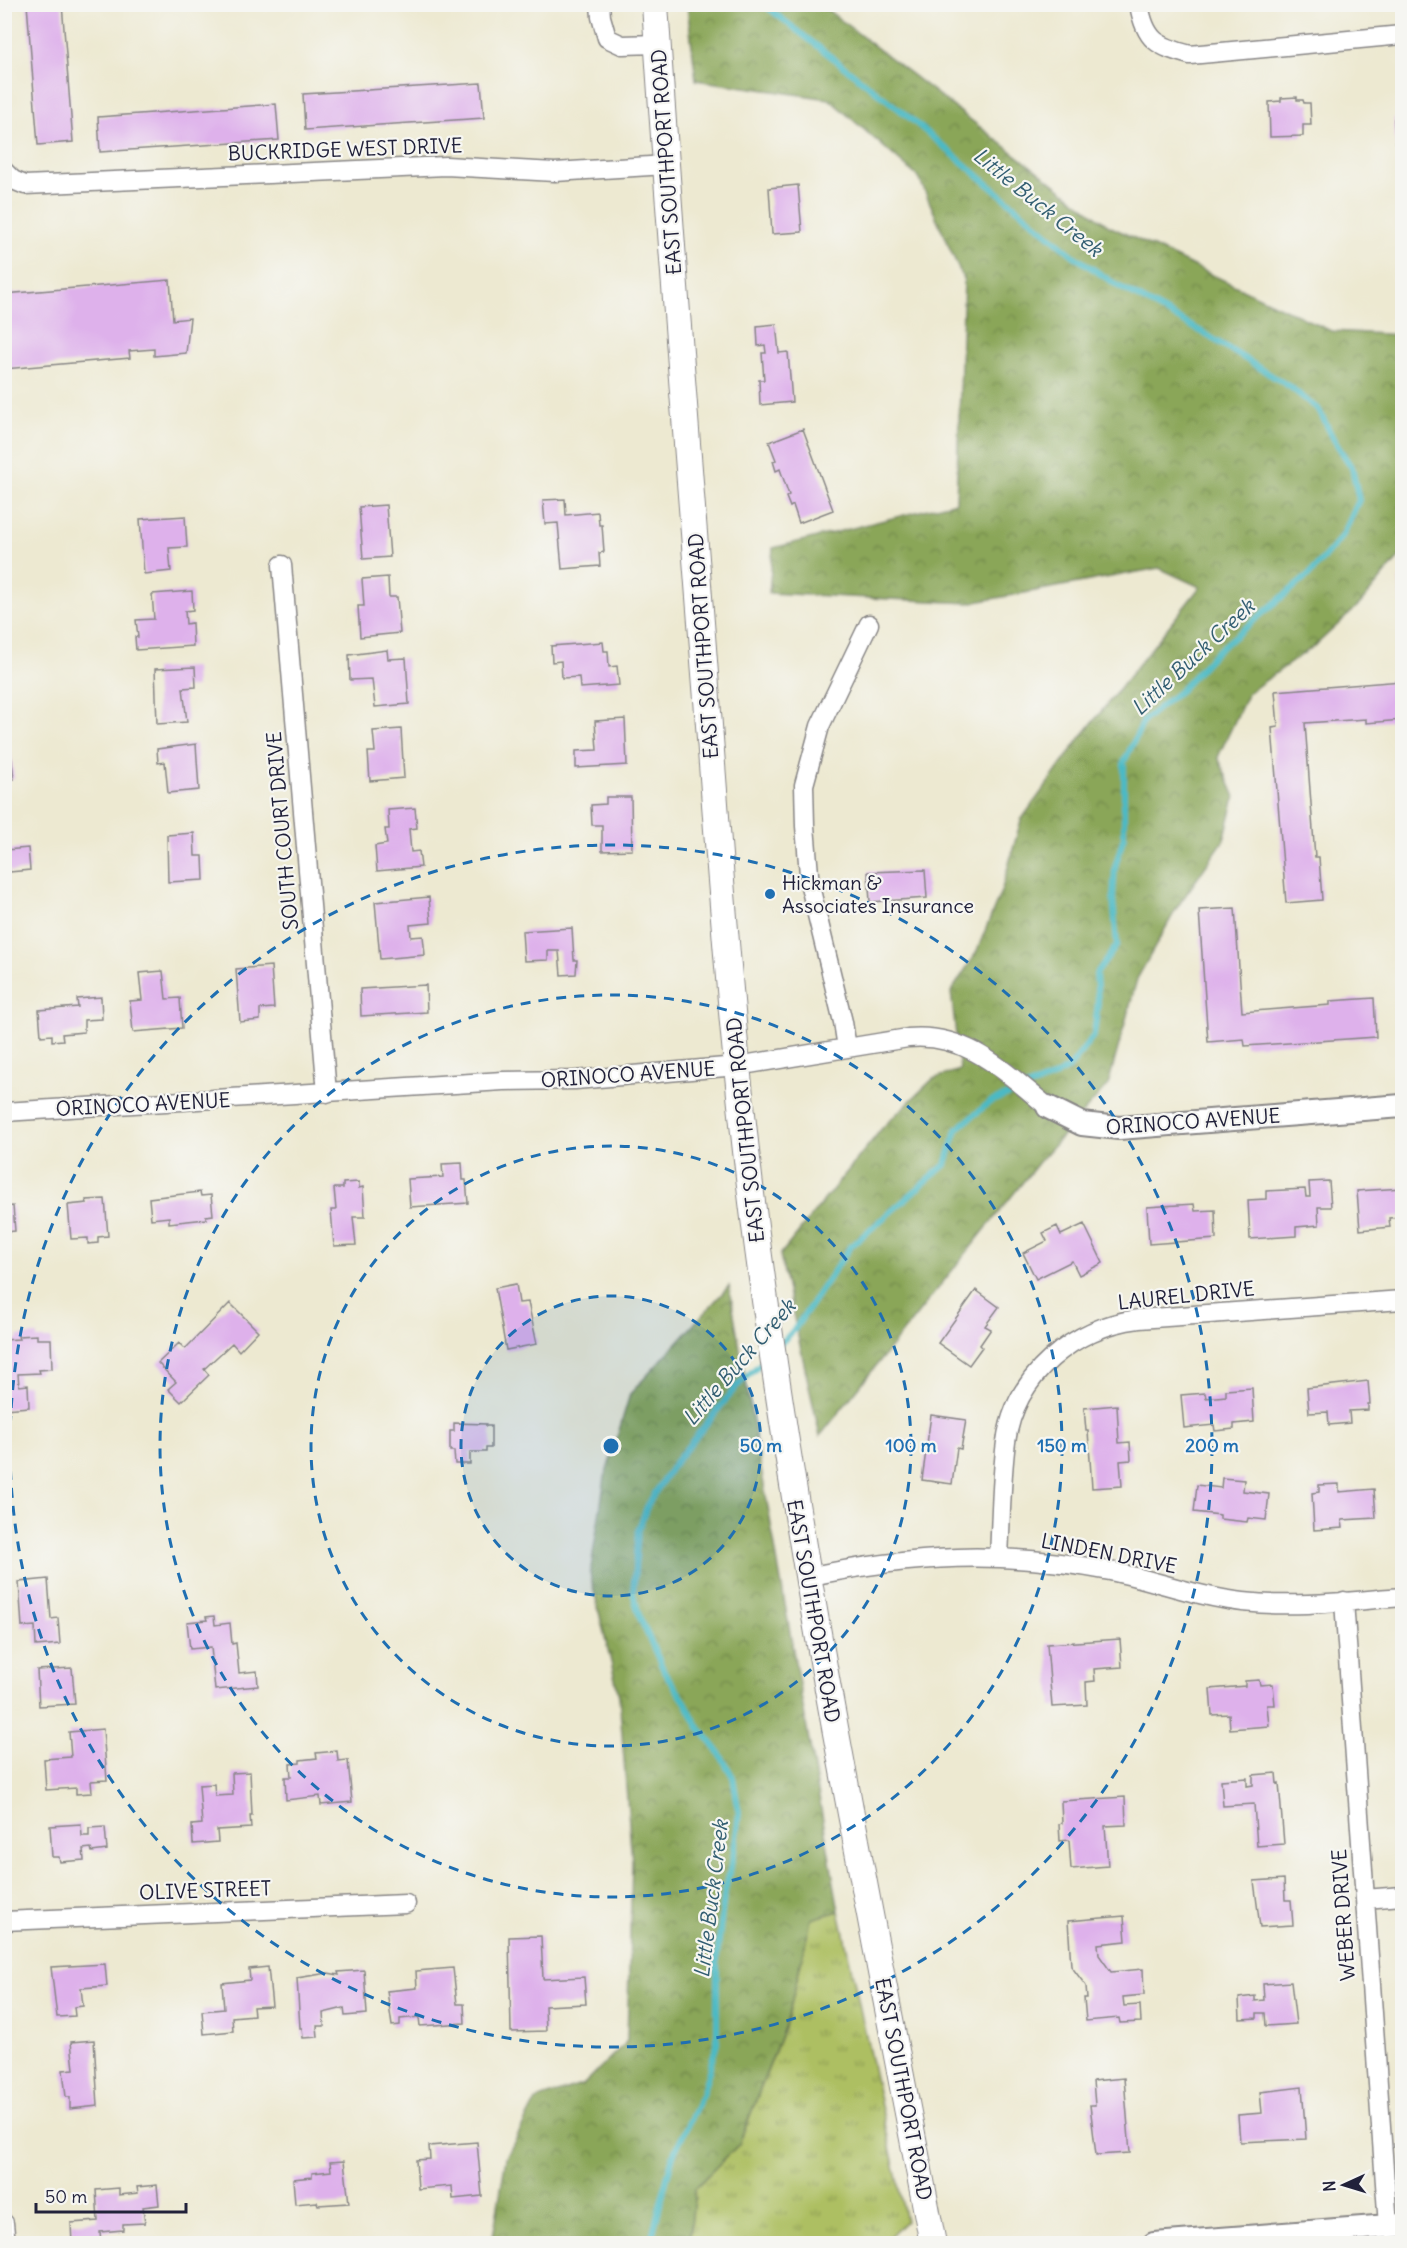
<svg xmlns="http://www.w3.org/2000/svg" width="1407" height="2248" font-family="Delius,sans-serif">
<defs>
<pattern id="grass-tufts" width="24" height="20" patternUnits="userSpaceOnUse" patternTransform="scale(1.5)"><rect width="24" height="20" fill="#adbf62"/><path d="M3 7l-1-3M5 7V3M7 7l1-3M15 17l-1-3M17 17v-4M19 17l1-3" fill="none" stroke="#8c9b52"/></pattern>
<pattern id="forest-crowns" width="20" height="18" patternUnits="userSpaceOnUse" patternTransform="scale(1.5)"><rect width="20" height="18" fill="#8aa658"/><path d="M2 6a3 3 0 1 1 6 0M12 15a3 3 0 1 1 6 0" fill="none" stroke="#70874a"/></pattern>
</defs>
<rect width="100%" height="100%" fill="#f6f6f2"/>
<filter id="ink" filterUnits="userSpaceOnUse"><feTurbulence type="fractalNoise" baseFrequency=".0167" numOctaves="2"/><feDisplacementMap in="SourceGraphic" scale="12" xChannelSelector="R" yChannelSelector="G"/><feConvolveMatrix kernelMatrix="1 2 1 2 8 2 1 2 1" color-interpolation-filters="sRGB"/></filter>
<filter id="wash" filterUnits="userSpaceOnUse"><feTurbulence type="fractalNoise" baseFrequency=".008" numOctaves="4" result="noise"/><feDisplacementMap in="SourceGraphic" scale="24" xChannelSelector="R" yChannelSelector="G"/><feGaussianBlur stdDeviation="1.35" result="paint"/><feColorMatrix in="noise" values="0 0 0 0 0 0 0 0 0 0 0 0 0 0 0 0 0 1.4 0 .05"/><feComposite in="paint" operator="in"/></filter>
<g filter="url(#wash)">
<rect width="100%" height="100%" fill="#ede9d1"/>
<path fill="url(#grass-tufts)" stroke="#68704e" stroke-width="1.5" d="M839,1911L906,2221L884,2243L689,2244L695,2188L739,2144L788,2018L811,1919Z"/>
<path fill="url(#forest-crowns)" stroke="#56644a" stroke-width="1.5" d="M687,5H821L1109,226L1331,331L1402,335V554L1360,604L1317,644L1248,693L1218,757L1235,797L1224,840L1178,906L1137,979L1108,1085L1039,1162L820,1436L780,1255L883,1127L933,1079L960,1070L951,992L976,953L1002,889L1021,820L1081,737L1200,587L1159,568L970,603L769,593L773,548L956,502L964,281L919,178L829,99L696,80Z
M729,1286L839,1911L811,1919L788,2017L739,2144L695,2188L689,2243H492L506,2158L536,2100L584,2084L627,2041L632,1862L619,1696L590,1574L605,1477L630,1394Z"/>
<g fill="none" stroke-linecap="round" stroke-linejoin="round">
<path stroke="#4bb9c4" stroke-width="6" d="M763,4L900,110L1074,256L1118,286L1202,332L1290,387L1319,410L1334,440L1352,468L1359,500L1343,535L1310,574L1215,653L1181,690L1144,720L1124,762V836L1115,867L1113,898L1117,945L1096,974L1098,1002L1094,1035L1069,1068L1051,1078L990,1102L957,1129L946,1164L850,1247L794,1330L779,1345
M650,2244L673,2155L702,2095L717,2043V1957L724,1896L734,1852L739,1813L733,1777L718,1751L697,1725L686,1703L665,1673L640,1618L633,1593L638,1531L648,1504L673,1465L736,1387L765,1359"/>
</g>
<g id="blocks">
<path fill="#deb1eb" d="M27,4H62L73,142L38,145Z
M481,83L484,118L305,130L303,94Z
M1297,97V100H1303L1304,103H1310L1311,125H1303V136L1270,137L1269,102L1281,101V98Z
M276,104L279,140L100,152L98,117Z
M1394,119H1402V148H1396Z
M798,185L802,232L772,234L769,188Z
M170,280L173,320L190,318L186,353L154,356V349L129,351L130,358L4,369V294Z
M776,324L779,353L788,352L792,402L760,405L759,380H764L762,353H766L765,345L758,346L757,326Z
M803,429L833,510L799,523L793,505L790,507L786,497L789,495L780,469L776,471L773,461L776,460L769,442Z
M565,499L566,515L598,512L599,525H602L604,552L599,553L600,566L562,569L558,523L545,524L543,500Z
M386,505L390,557L363,559L359,507Z
M185,516L187,547L169,548L171,571L144,574L140,519Z
M388,577L389,597H397L400,633L360,637L358,606H364L362,579Z
M1399,579H1402V599H1401Z
M192,591L193,610L185,611L186,624L192,623L193,646L136,650L135,637H138L136,620L154,619L152,594Z
M603,642L604,651H608L609,667L617,666L619,685L580,688L579,677L562,678L561,661L552,662L551,646Z
M387,650L388,659L406,658L409,704L375,707L372,679L350,680L349,655Z
M195,667L196,687L183,688L187,722L157,724L155,669Z
M1402,681V720L1366,723V719L1305,723L1315,857H1319L1322,900L1286,903L1272,728L1278,727L1275,691Z
M625,719L627,765L576,768V751L597,750L595,721Z
M401,729L404,778L370,781L368,752H375L373,731Z
M196,744L199,790L168,793L165,762L158,763L157,749Z
M11,754L14,779L4,780V755Z
M606,797H631L632,850L602,851V825H592L591,805L606,804Z
M415,808L417,828L409,829L411,852L419,851L421,867L377,871L375,846L387,844L385,829H389L388,810Z
M194,833L195,856H203L204,880L168,882L167,835Z
M28,848L30,870L10,872L9,868H4L6,850Z
M925,870L927,898L870,902L868,872Z
M429,897L431,923L410,925L411,937L423,936L425,955L380,959L375,902Z
M1235,908L1242,1012L1330,1005V1001L1374,998L1376,1037L1245,1046L1244,1039L1208,1042L1199,910Z
M572,928L574,960H577L576,974L561,975L559,951H548V960L524,961L522,931Z
M271,966L274,1008L260,1009V1020L240,1022L236,969Z
M163,971L166,999L180,998L182,1028L133,1032L130,1001L142,1000L139,973Z
M426,985L427,1012L361,1016L360,989Z
M101,997L102,1019L84,1020V1032L62,1034L63,1040L52,1041V1035L41,1036L39,1010L78,1007L77,999Z
M462,1163L463,1180H466L468,1203L410,1207L408,1179L443,1177L442,1164Z
M1329,1181L1331,1207H1318L1319,1225L1296,1227V1236L1250,1239L1248,1200L1266,1199V1191L1305,1189L1306,1197H1310L1309,1182Z
M359,1182V1188L363,1187L365,1217H353L356,1245L334,1246L331,1210H336L334,1188H343V1183Z
M1402,1188V1217L1389,1218L1390,1227L1360,1230L1357,1191Z
M200,1192L201,1196L211,1195L213,1215L206,1216V1219L169,1223V1217L151,1219L149,1198Z
M105,1199L108,1236L98,1237V1243L88,1244V1238L71,1239L68,1205L87,1203L86,1200Z
M1194,1204L1195,1211L1215,1210L1216,1239L1149,1244L1147,1207Z
M13,1206L15,1231L4,1232V1207Z
M1084,1224L1103,1263L1079,1275L1072,1261L1036,1279L1023,1253L1047,1241L1043,1233L1057,1226L1061,1235Z
M516,1284L519,1303L528,1302L537,1344L506,1350L495,1288Z
M976,1290L999,1307L985,1326L991,1329L980,1345L982,1347L969,1365L938,1343Z
M230,1303L258,1331L239,1351L232,1343L204,1369L209,1375L181,1402L168,1389L176,1382L158,1363L179,1343L185,1349Z
M37,1335V1339H51L52,1369L39,1370L40,1373L18,1374L19,1386L28,1385L29,1407L5,1409L4,1387H7L6,1377H4V1340L19,1339L18,1336Z
M1368,1381L1370,1404H1368V1410L1349,1411L1350,1423L1329,1425L1328,1412L1309,1413L1307,1388Z
M1252,1388L1254,1422L1234,1424V1429L1215,1431L1214,1425L1184,1428L1181,1395L1205,1393L1206,1398L1226,1396V1390Z
M1117,1405L1119,1443L1130,1442L1131,1460L1120,1461L1122,1486L1092,1488L1088,1431H1086L1084,1408Z
M931,1415L966,1420L961,1449L957,1448L952,1484L922,1480Z
M454,1423L486,1424V1426H491V1448H486V1452H470V1464H455L454,1451H450V1431H454Z
M1222,1478L1244,1480L1243,1491L1269,1494L1266,1520L1248,1518L1247,1522L1220,1519V1515L1194,1512L1197,1485L1221,1488Z
M1339,1484V1492L1374,1489L1376,1518L1342,1520L1343,1528L1314,1530L1312,1493L1319,1492V1485Z
M48,1579L51,1619L58,1618L60,1644L36,1646L35,1626L22,1627L19,1582Z
M214,1616L215,1625L230,1623L232,1644L236,1643L239,1673L257,1671L258,1686L215,1690L211,1647L190,1649L187,1622L207,1620L206,1617Z
M1120,1639L1122,1667L1094,1669L1095,1681L1086,1682L1087,1705L1052,1707L1047,1644Z
M72,1668L75,1704L39,1706L37,1670Z
M1259,1680L1260,1685L1273,1684L1275,1705H1267L1269,1726L1230,1729L1229,1714L1212,1715L1210,1689L1245,1686V1681Z
M103,1729L107,1780L91,1781L92,1793L76,1794V1788L46,1790L44,1759L71,1757L69,1732Z
M337,1751L338,1761L348,1760L352,1802L321,1805L320,1796L286,1800L285,1777H291L290,1764L300,1763V1760L317,1758L316,1753Z
M250,1772L252,1815H250L251,1828L217,1830L218,1842L193,1844L192,1825L202,1824L199,1785L214,1784L215,1796L233,1795L232,1773Z
M1276,1773L1277,1784L1279,1783L1284,1844L1257,1846L1254,1804L1223,1806L1221,1780L1247,1778V1786L1253,1785V1775Z
M1125,1797L1126,1825L1105,1826L1108,1866L1071,1869L1069,1840L1060,1841L1059,1824L1062,1823L1061,1801Z
M81,1824L82,1836H89V1828L105,1827L107,1850L92,1852L91,1848L83,1849L84,1860L60,1862L59,1857H52L50,1826Z
M1284,1879L1285,1900H1291L1293,1925L1260,1927L1254,1881Z
M1124,1916L1126,1941L1098,1944L1099,1955L1111,1972L1143,1969L1144,1995L1123,1997L1124,2006L1140,2005L1141,2022L1120,2023L1119,2018L1086,2021L1084,1998H1087L1086,1986L1071,1966L1068,1921Z
M541,1936L543,1979L584,1977L586,2004L545,2006L546,2031L511,2032L509,1937Z
M105,1964L107,1986L81,1988L83,2006L74,2007L75,2016L57,2017L51,1967Z
M268,1967L272,2006L253,2007L254,2015L232,2017L233,2031L204,2034L202,2011L224,2009L222,1983L250,1980L249,1969Z
M453,1968L457,2004H464L465,2023L420,2026L419,2017L400,2019V2025L392,2026L387,1991L417,1988L416,1971Z
M364,1970L367,2014L345,2016L344,2008L323,2013L324,2026H317L318,2037L303,2038L302,2028H300L297,1978L328,1973L339,1975L338,1972Z
M1291,1982L1296,2024L1266,2026L1265,2013H1257V2018L1240,2019L1239,1998L1255,1996V2001L1264,2000L1263,1984Z
M94,2040L98,2106L70,2109V2097H66L63,2070L74,2069L71,2042Z
M1124,2078L1130,2153L1096,2155L1090,2105H1095L1093,2081Z
M1302,2087L1306,2139L1240,2142L1238,2115L1262,2113L1260,2092Z
M477,2142L482,2196L453,2199L452,2186L418,2189L416,2160L430,2159L429,2146Z
M344,2161L349,2203L318,2205L317,2202L295,2204L293,2179L312,2177V2173L331,2171L330,2162Z
M157,2185L159,2205L143,2207L145,2223L123,2224V2230L100,2232L101,2244H72L71,2223L98,2221L96,2190L119,2188V2195L138,2193L137,2187Z"/>
</g>
</g>
<g filter="url(#ink)">
<use href="#blocks" fill-opacity="0" stroke="#888686" stroke-width="1.5"/>
<g fill="none" stroke-linecap="round" stroke-linejoin="round">
<defs>
<path id="minor" d="M600,4L601,17L607,38L622,45L658,44
M1139,4C1145,41 1157,46 1190,55L1402,35
M4,171L13,180L25,185L446,166L555,172L666,165
M282,565L327,1093
M847,1048L843,1022L810,886L805,826L804,785L820,726L869,624
M4,1112L503,1081L575,1080L737,1066L908,1038C967,1032 1005,1072 1048,1107
M999,1557C1001,1519 1001,1480 1006,1442C1015,1375 1074,1327 1139,1319L1402,1300
M807,1577C912,1555 1003,1550 1110,1571C1155,1580 1197,1597 1243,1602C1296,1608 1350,1601 1402,1597
M1344,1601L1388,2226
M1365,1899L1402,1896
M4,1921L406,1904
M4,2223L6,2244"/>
<path id="tertiary" d="M1048,1107L1082,1124L1119,1128L1402,1106
M1154,2244L1402,2225"/>
<path id="secondary" d="M655,4C669,223 687,442 704,661C719,850 731,1039 755,1226C799,1568 869,1905 933,2244"/>
</defs>
<use href="#minor" stroke="#888686" stroke-width="21"/>
<use href="#tertiary" stroke="#888686" stroke-width="26"/>
<use href="#secondary" stroke="#888686" stroke-width="28"/>
<use href="#minor" stroke="#fff" stroke-width="18"/>
<use href="#tertiary" stroke="#fff" stroke-width="22"/>
<use href="#secondary" stroke="#fff" stroke-width="26"/>
</g>
</g>
<circle cx="611" cy="1446" r="150" fill="#1f6fb2" fill-opacity=".12"/>
<g fill="none" stroke="#1f6fb2" stroke-width="3" stroke-dasharray="10 8">
<circle cx="611" cy="1446" r="150"/>
<circle cx="611" cy="1446" r="300"/>
<circle cx="611" cy="1446" r="451"/>
<circle cx="611" cy="1446" r="601"/>
</g>
<circle fill="#1f6fb2" stroke="#f6f6f2" stroke-width="2" cx="770" cy="894" r="6"/>
<g text-anchor="middle" dominant-baseline="central" stroke-width="4.5" stroke-linejoin="round" paint-order="stroke">
<g font-size="20" fill="#22223b" stroke="#f6f6f2">
<text transform="translate(345 149) rotate(-2)">BUCKRIDGE WEST DRIVE</text>
<text transform="translate(666 162) rotate(-94)">EAST SOUTHPORT ROAD</text>
<text transform="translate(703 646) rotate(-94)">EAST SOUTHPORT ROAD</text>
<text transform="translate(282 831) rotate(-95)">SOUTH COURT DRIVE</text>
<text transform="translate(628 1074) rotate(-4)">ORINOCO AVENUE</text>
<text transform="translate(143 1104) rotate(-3)">ORINOCO AVENUE</text>
<text transform="translate(1193 1121) rotate(-4)">ORINOCO AVENUE</text>
<text transform="translate(745 1130) rotate(-96)">EAST SOUTHPORT ROAD</text>
<text transform="translate(1186 1295) rotate(-6)">LAUREL DRIVE</text>
<text transform="translate(1109 1553) rotate(11)">LINDEN DRIVE</text>
<text transform="translate(814 1611) rotate(80)">EAST SOUTHPORT ROAD</text>
<text transform="translate(205 1890) rotate(-2)">OLIVE STREET</text>
<text transform="translate(1343 1915) rotate(-94)">WEBER DRIVE</text>
<text transform="translate(904 2089) rotate(79)">EAST SOUTHPORT ROAD</text>
</g>
<g font-size="20" fill="#22223b" stroke="#f6f6f2" text-anchor="start">
<text x="782" y="882">Hickman &amp;<tspan x="782" dy="23">Associates Insurance</tspan></text>
</g>
<g font-size="21" font-style="italic" fill="#325e72" stroke="#f6f6f2">
<text transform="translate(1038 202) rotate(39)">Little Buck Creek</text>
<text transform="translate(1193 657) rotate(-43)">Little Buck Creek</text>
<text transform="translate(739 1362) rotate(-49)">Little Buck Creek</text>
<text transform="translate(711 1899) rotate(-83)">Little Buck Creek</text>
</g>
</g>
<circle cx="611" cy="1446" r="9" fill="#1f6fb2" stroke="#f6f6f2" stroke-width="3"/>
<g font-size="18" text-anchor="middle" font-weight="bold" fill="#1f6fb2" stroke="#f6f6f2" stroke-width="4.5" stroke-linejoin="round" paint-order="stroke">
<text x="761" y="1452">50 m</text>
<text x="911" y="1452">100 m</text>
<text x="1062" y="1452">150 m</text>
<text x="1212" y="1452">200 m</text>
</g>
<rect width="1407" height="2248" fill="none" stroke="#f6f6f2" stroke-width="24"/>
<g transform="translate(1344 2185) rotate(266)" stroke="#f6f6f2" stroke-width="4.5" paint-order="stroke">
<path d="M0-4.5L10 22L0 15L-10 22Z" fill="#22223b"/>
<text y="-9" font-size="16" font-weight="bold" text-anchor="middle" fill="#22223b">N</text>
</g>
<path d="M36 2203v9h150v-9" fill="none" stroke="#22223b" stroke-width="3"/>
<text x="45" y="2203" font-size="18" fill="#22223b" stroke="#f6f6f2" stroke-width="4.5" paint-order="stroke">50 m</text>
</svg>
